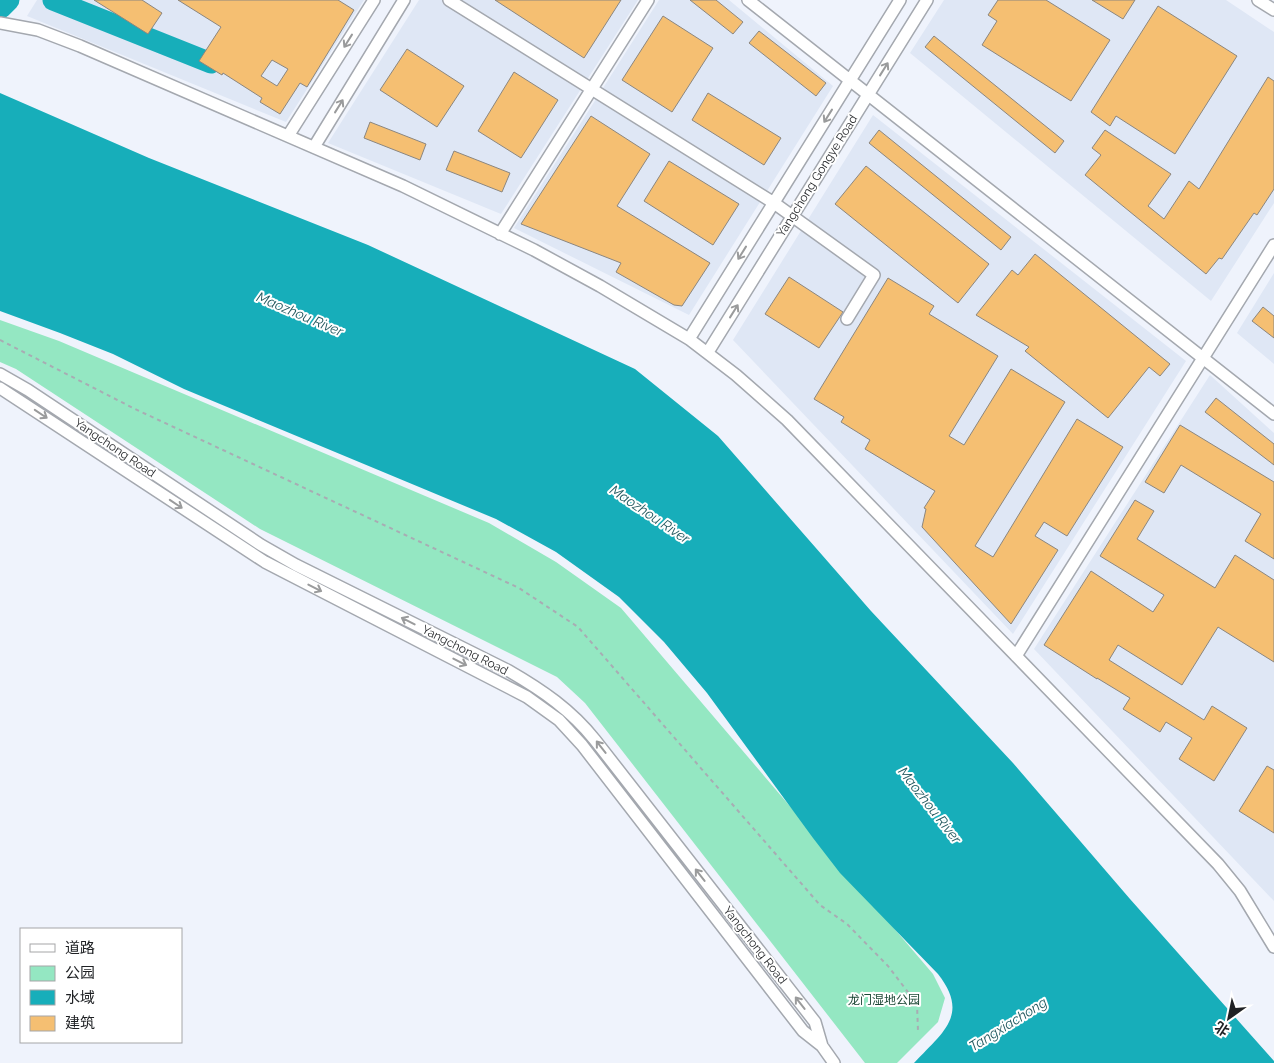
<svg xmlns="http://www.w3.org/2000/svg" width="1274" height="1063" font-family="Raleway,'Noto Sans SC',sans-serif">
<rect width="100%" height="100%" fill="#eff3fc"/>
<path fill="#dfe7f5" d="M37,0H364L286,122L27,16Z
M419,0H638L501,214L328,143Z
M659,0H729L833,86L689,315L514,228Z
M944,0H1226L1274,32V203L1211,301L910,53Z
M873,115L1186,361L1013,634L733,340Z
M1274,273V364L1237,333Z
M1210,375L1274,433V901L1034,649Z"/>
<path fill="#94e7c2" d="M0,320L59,341L489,523L556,562L621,608L933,974L945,998L938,1022L897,1063H865L585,703L557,677L260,529L16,369L0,362Z"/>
<path fill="#17aeba" d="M0,93L149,158L368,245L635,369L718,436L871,611L1013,763L1130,899L1274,1061V1063H914C943,1032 970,1015 938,974L840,873L813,838L707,693L664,642L619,597L556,552L496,519L184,389L113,354L60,333L0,311Z"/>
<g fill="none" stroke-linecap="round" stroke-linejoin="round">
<path stroke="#17aeba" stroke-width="21" d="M53,0L211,63
M1,8L9,0"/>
</g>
<path fill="#f5bf72" stroke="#8b867f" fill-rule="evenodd" d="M94,0H142L162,13L148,34Z
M178,0H338L354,10L307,87L300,83L280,114L260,102L262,98L223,73L222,75L199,61L221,27ZM272,60L288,69L277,86L261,76Z
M495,0H621L584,58Z
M690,0H716L743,22L733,34Z
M998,0H1046L1110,40L1071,101L982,45L997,21L988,15Z
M1092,0H1135L1123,19Z
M1158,6L1237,56L1175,154L1116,116L1110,126L1091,112Z
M663,16L713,48L672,112L622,80Z
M759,31L826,83L816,96L749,43Z
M934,36L1064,141L1055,153L925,47Z
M407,49L464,86L437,127L380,90Z
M514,72L558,100L521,158L478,131Z
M1268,77L1274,81V189L1257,215L1254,213L1222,259L1219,258L1206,274L1085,175L1101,155L1092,148L1105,130L1171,174L1148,206L1164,219L1189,181L1199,189Z
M708,93L781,138L764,165L692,120Z
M591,116L650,154L617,206L710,263L682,306L674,305L616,272L621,263L521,224Z
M370,122L426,144L420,160L364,138Z
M879,130L1011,237L1001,250L869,143Z
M454,151L510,173L502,192L446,170Z
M669,161L739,204L713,245L644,201Z
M866,166L989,264L958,303L835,204Z
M1035,254L1170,364L1160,376L1149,367L1108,418L1025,351L1029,347L976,315L1012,270L1018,275Z
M789,277L843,312L819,348L765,314Z
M888,278L934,306L929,314L998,356L949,436L964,445L1011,369L1065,402L975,546L993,557L1077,419L1123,447L1067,536L1044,522L1035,536L1058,550L1011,624L922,527L926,509L924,508L935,491L865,449L870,440L841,422L844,417L814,399Z
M1263,307L1274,316V338L1252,321Z
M1216,398L1274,444V465L1205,412Z
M1180,425L1274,482V559L1245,541L1261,514L1181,465L1164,493L1145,482Z
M1135,500L1154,511L1137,539L1215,588L1235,555L1274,580V662L1218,627L1182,685L1118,645L1109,660L1204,720L1212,706L1247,728L1214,781L1179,759L1192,738L1166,722L1160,732L1123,709L1130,698L1097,678V679L1044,645L1091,571L1153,612L1164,595L1100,556Z
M1267,766L1274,770V833L1239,811Z"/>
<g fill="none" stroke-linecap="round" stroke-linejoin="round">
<defs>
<path id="minor" d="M449,0L774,203L874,275L847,319
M748,0L1274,414
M1258,0L1274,10
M0,23L38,30L80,46L403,186L534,250L600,286L689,339L736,375L787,420L1218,864L1240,891L1274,947
M288,136L374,0
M314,147L404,0
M500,234L648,0
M689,339L900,0
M708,352L927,0
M0,374L28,390L261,545L296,565L509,671C542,690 571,710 595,740L815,1022L822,1046
M0,388L265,562L527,697L559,720L582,745L803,1031L822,1046L834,1063
M1016,656L1274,245"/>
</defs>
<use href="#minor" stroke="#a4a8af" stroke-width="14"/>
<path stroke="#a8acb3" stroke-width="2" stroke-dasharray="4 4" stroke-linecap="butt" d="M0,340L135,409L519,588L578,627L820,905L847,924L888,966L917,1004L918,1031"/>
<use href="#minor" stroke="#fff" stroke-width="11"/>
</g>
<defs><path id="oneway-shaft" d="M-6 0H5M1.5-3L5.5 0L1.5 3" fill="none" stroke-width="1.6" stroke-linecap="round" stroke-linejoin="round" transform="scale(1.25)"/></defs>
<g stroke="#9a9b9c">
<use href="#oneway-shaft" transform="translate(348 41) rotate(122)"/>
<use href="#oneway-shaft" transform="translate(884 69) rotate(-58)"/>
<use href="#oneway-shaft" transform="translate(339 106) rotate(-58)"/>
<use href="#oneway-shaft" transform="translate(828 116) rotate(122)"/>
<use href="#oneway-shaft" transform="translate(742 253) rotate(122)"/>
<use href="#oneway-shaft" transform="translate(734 311) rotate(-58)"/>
<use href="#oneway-shaft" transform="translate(41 414) rotate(34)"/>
<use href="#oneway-shaft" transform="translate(176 504) rotate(34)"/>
<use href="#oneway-shaft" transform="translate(315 588) rotate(27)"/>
<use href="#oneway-shaft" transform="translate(408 621) rotate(-153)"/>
<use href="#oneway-shaft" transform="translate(460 662) rotate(27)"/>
<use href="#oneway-shaft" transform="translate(601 747) rotate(-128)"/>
<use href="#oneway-shaft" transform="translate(700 875) rotate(-128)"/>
<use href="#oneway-shaft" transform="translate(800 1003) rotate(-128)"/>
</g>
<g text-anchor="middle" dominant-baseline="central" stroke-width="4" stroke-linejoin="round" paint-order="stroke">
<g font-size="12" fill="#1f2124" stroke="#fff">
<text transform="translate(817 176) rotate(-58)">Yangchong Gongye Road</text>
<text transform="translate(115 448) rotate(34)">Yangchong Road</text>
<text transform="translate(465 650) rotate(27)">Yangchong Road</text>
<text transform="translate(755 945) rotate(52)">Yangchong Road</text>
</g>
<g font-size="12" fill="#1d4836" stroke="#fff">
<text x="884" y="1000">龙门湿地公园</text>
</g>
<g font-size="14" font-style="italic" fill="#23595f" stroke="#fff">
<text transform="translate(300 314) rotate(23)">Maozhou River</text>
<text transform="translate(650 514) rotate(34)">Maozhou River</text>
<text transform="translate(930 805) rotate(52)">Maozhou River</text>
<text transform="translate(1008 1024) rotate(-32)">Tangxiachong</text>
</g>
</g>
<rect x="20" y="928" width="162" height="115" fill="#ffffff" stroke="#a5a6a7"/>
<rect x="30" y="944" width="25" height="8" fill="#ffffff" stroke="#a5a6a7"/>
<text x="65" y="953" font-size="15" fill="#1f2124">道路</text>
<rect x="30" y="966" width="25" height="15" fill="#94e7c2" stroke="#a5a6a7"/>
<text x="65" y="978" font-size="15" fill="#1f2124">公园</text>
<rect x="30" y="990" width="25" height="15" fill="#17aeba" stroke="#a5a6a7"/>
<text x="65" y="1003" font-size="15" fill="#1f2124">水域</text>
<rect x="30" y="1016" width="25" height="15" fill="#f5bf72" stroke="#a5a6a7"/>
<text x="65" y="1028" font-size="15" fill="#1f2124">建筑</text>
<g transform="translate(1229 1018) rotate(213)" stroke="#ffffff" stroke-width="4" paint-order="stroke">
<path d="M0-4L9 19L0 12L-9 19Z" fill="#1f2124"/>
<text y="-8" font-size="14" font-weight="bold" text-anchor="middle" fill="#1f2124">北</text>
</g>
</svg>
